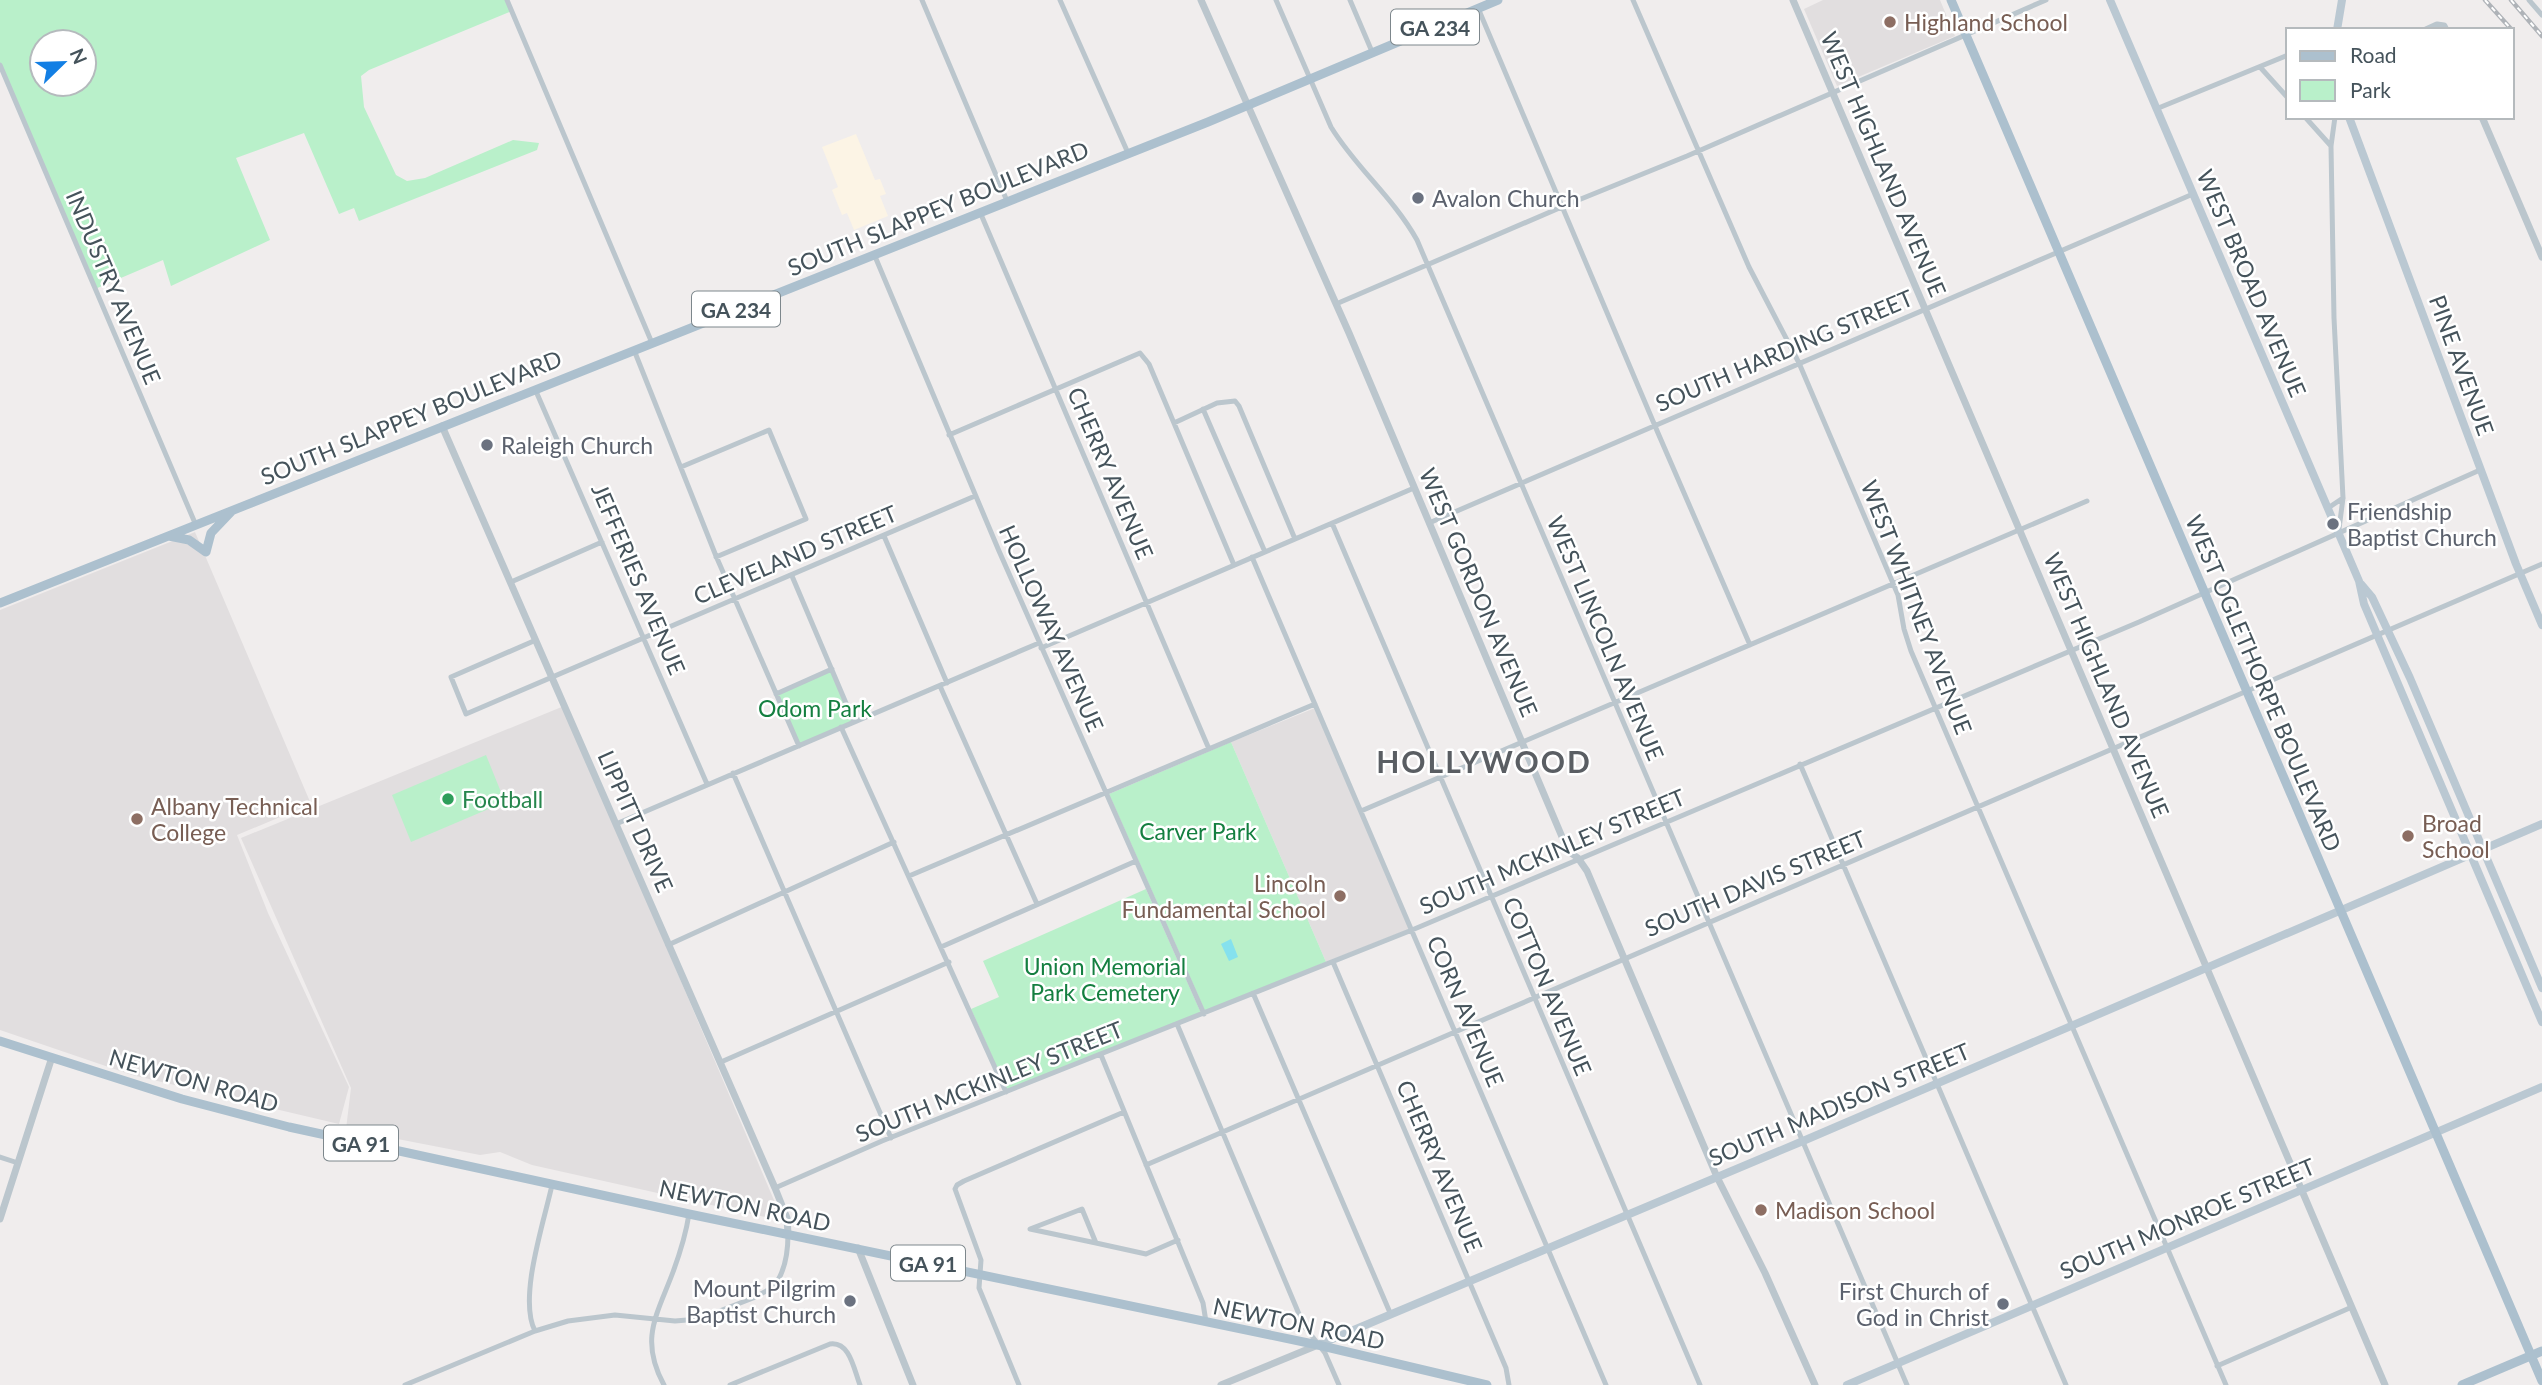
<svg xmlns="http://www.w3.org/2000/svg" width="2542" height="1385" font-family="Lato,sans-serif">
<rect width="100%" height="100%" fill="#f0eded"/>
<path fill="#fcf4e5" d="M856,134L875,180L880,179L886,194L880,196L888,216L854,230L847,213L842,215L832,190L838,187L822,147Z"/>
<path fill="#e1dedf" d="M1823,0H1940L1955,36L1837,86L1804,9Z
M195,532L311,804L237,835L268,913L349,1087L339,1124L132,1075L0,1030V610Z
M564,706L779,1212L774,1219L532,1165L500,1152L480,1155L346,1129L351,1088L241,838Z
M1315,708L1409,929L1326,962L1231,742Z"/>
<path fill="#b9f0ca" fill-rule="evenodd" d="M0,0H507L512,11L369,70L361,76L364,107L396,175L407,181L425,178L513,140L539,143L537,150L359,221L354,208L339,214L304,133L236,158L270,240L171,286L163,260L95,289L0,65ZM42,42H84V84H42Z
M831,671L853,722L799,745L777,694Z
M1231,742L1326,962L1205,1011L1109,794Z
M486,755L505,802L411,842L392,795Z
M1146,889L1201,1013L1007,1090L971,1009L999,997L983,961Z"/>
<path fill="#85e1ee" d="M1231,939L1238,957L1229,961L1221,944Z"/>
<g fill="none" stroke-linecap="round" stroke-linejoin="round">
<path stroke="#bbc6cd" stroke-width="5" d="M507,0L652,343
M922,0L1007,201
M1060,0L1128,153
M1276,0L1331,127C1356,168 1393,197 1417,240L1907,1385
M1350,0L1373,54
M1633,0L1749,267L1799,363L1898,595L1904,629L1911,651L2226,1385
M2529,0L2542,15
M1478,8L1658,433L1750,645
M0,65L195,523
M2260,67L2288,98
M2156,109L2288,55
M2305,117L2331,146
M2335,117L2331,146L2334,318L2343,498L2339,529
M980,212L1209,749
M874,254L999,551L1204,1014
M1336,304L1571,203L1687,156L2046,0
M634,350L716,556L799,746
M535,389L707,784
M1203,409L1265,552
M1174,423L1217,403L1235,401L1239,406L1295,539
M949,435L1140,353L1149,364L1234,565
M681,467L769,430L806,519L716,557
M2328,508L2343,498
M1332,523L1700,1385
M1429,523L2193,194
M884,536L947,683
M1252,557L1606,1385
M792,576L854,722
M511,582L602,542
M536,640L451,677L466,714L975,496
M1041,648L1414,488
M940,686L1037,904
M776,694L832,669
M841,727L1006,1092
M1800,764L2066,1385
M733,773L891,1138
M1361,811L2087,501
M616,824L1039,643
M909,876L1315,704
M668,945L894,842
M941,947L1136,861
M1333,962L1506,1368L1509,1385
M1253,993L1391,1315
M1177,1024L1304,1326L1325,1353L1339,1385
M1101,1055L1203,1303L1206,1322
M721,1062L949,962
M0,1157L18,1163
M1146,1165L2542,564
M775,1188L882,1141L1412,930L2139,622L2480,470
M1082,1209L1096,1243L1030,1229Z
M1096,1243L1146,1254L1178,1240
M535,1331C518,1298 544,1222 552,1185
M2217,1366L2352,1307
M405,1385L535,1331L568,1321L615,1315L675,1321L699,1319L753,1298L772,1288C785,1274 788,1252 788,1234
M664,1385C639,1339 657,1315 673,1272C680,1253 686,1234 689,1214
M730,1385L830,1344C850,1341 854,1370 860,1385
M1019,1385L979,1288L981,1260L955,1189L957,1185L964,1181L1124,1112"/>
<path stroke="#bbc6cd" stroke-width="7" d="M1201,0L1349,333L1568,851L1578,858L1587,871L1717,1177L1765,1273L1815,1385
M1793,0L2385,1385
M2426,30L2437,25L2444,26L2446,30
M2482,117L2542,257
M442,426L775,1188L787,1218L788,1234
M0,1219L52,1057
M858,1248L913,1385
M1221,1385L1318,1345"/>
<path stroke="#bac8d2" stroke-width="8" d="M2110,0L2359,581L2364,604L2542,1022
M2337,30L2342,0
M2349,117L2516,564L2542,625
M2361,584L2372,597L2410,678L2542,988
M1318,1345L1803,1141L2542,824
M1847,1385L2542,1087"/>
<path stroke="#acc0ce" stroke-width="9" d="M1951,0L2542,1381
M169,536L189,540L206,552L211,533L231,512
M0,603L1208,122L1498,0
M0,1041L182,1099L289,1127L689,1214L1318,1345L1487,1385
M2462,1385L2542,1351"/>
<defs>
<path id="rail" d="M2485,0L2512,30
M2511,0L2542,36"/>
</defs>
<use href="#rail" stroke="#afb3b8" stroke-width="4.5"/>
<use href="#rail" stroke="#fff" stroke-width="2" stroke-dasharray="5" stroke-linecap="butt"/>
</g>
<g fill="#8d6e63" stroke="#fff" stroke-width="2.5">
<circle cx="1890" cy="22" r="7"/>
<circle cx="137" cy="819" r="7"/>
<circle cx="2408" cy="836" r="7"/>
<circle cx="1340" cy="896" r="7"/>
<circle cx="1761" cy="1210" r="7"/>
</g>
<g fill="#6b7280" stroke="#fff" stroke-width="2.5">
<circle cx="1418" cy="198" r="7"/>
<circle cx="487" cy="445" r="7"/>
<circle cx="2333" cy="524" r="7"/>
<circle cx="850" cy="1301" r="7"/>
<circle cx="2003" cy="1304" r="7"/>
</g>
<circle fill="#2e9e5b" stroke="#fff" stroke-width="2.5" cx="448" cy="799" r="7"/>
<g text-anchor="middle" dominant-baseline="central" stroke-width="5" stroke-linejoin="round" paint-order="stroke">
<g fill="#fff" stroke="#7d878c" stroke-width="2">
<rect x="1391" y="9.5" width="88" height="35" rx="5"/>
<rect x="692" y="291.5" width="88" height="35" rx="5"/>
<rect x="324" y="1125.5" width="74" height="35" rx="5"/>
<rect x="891" y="1245.5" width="74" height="35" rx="5"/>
</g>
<g font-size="21" font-weight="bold" fill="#45535b">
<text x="1435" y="27">GA 234</text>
<text x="736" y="309">GA 234</text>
<text x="361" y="1143">GA 91</text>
<text x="928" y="1263">GA 91</text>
</g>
<g font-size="23" fill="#785e54" stroke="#fff" text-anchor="start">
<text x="1904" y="22">Highland School</text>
<text x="151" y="806">Albany Technical<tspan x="151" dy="26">College</tspan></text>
<text x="2422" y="823">Broad<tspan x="2422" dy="26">School</tspan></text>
<text x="1326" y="883" text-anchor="end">Lincoln<tspan x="1326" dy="26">Fundamental School</tspan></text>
<text x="1775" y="1210">Madison School</text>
</g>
<g font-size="23" fill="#45535b" stroke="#fff">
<text transform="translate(1884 164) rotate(67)">WEST HIGHLAND AVENUE</text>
<text transform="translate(938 208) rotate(-22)">SOUTH SLAPPEY BOULEVARD</text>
<text transform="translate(2252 283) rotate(67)">WEST BROAD AVENUE</text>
<text transform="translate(114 287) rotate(67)">INDUSTRY AVENUE</text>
<text transform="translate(1784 350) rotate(-23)">SOUTH HARDING STREET</text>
<text transform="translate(2462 365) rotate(70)">PINE AVENUE</text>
<text transform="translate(411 417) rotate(-22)">SOUTH SLAPPEY BOULEVARD</text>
<text transform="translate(1111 473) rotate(67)">CHERRY AVENUE</text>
<text transform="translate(795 554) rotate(-23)">CLEVELAND STREET</text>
<text transform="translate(639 579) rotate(67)">JEFFERIES AVENUE</text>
<text transform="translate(1479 592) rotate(67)">WEST GORDON AVENUE</text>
<text transform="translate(1917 607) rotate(69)">WEST WHITNEY AVENUE</text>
<text transform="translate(1052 628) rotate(66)">HOLLOWAY AVENUE</text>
<text transform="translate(1606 638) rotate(67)">WEST LINCOLN AVENUE</text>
<text transform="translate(2264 683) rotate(67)">WEST OGLETHORPE BOULEVARD</text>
<text transform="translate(2107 685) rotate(67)">WEST HIGHLAND AVENUE</text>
<text transform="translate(636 821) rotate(66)">LIPPITT DRIVE</text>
<text transform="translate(1552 851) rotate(-23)">SOUTH MCKINLEY STREET</text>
<text transform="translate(1755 883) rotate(-23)">SOUTH DAVIS STREET</text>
<text transform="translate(1548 986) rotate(67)">COTTON AVENUE</text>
<text transform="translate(1466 1011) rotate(67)">CORN AVENUE</text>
<text transform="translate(194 1080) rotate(16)">NEWTON ROAD</text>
<text transform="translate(989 1081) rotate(-22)">SOUTH MCKINLEY STREET</text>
<text transform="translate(1839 1104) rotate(-23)">SOUTH MADISON STREET</text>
<text transform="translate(1440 1166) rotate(67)">CHERRY AVENUE</text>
<text transform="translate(745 1205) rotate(12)">NEWTON ROAD</text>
<text transform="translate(2187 1218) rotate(-23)">SOUTH MONROE STREET</text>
<text transform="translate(1299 1323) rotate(12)">NEWTON ROAD</text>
</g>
<g font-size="23" fill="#5b616d" stroke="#fff" text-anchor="start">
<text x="1432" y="198">Avalon Church</text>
<text x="501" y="445">Raleigh Church</text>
<text x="2347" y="511">Friendship<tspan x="2347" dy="26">Baptist Church</tspan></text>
<text x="836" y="1288" text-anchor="end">Mount Pilgrim<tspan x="836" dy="26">Baptist Church</tspan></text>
<text x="1989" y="1291" text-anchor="end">First Church of<tspan x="1989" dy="26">God in Christ</tspan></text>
</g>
<g font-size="23" fill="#147f40" stroke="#fff">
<text x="815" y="708">Odom Park</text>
<text x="1198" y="831">Carver Park</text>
<text x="1105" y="966">Union Memorial<tspan x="1105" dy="26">Park Cemetery</tspan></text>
</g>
<g font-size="23" fill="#27864d" stroke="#fff" text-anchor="start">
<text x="462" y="799">Football</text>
</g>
<g font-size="30" font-weight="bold" letter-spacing="2" fill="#5a5e63" stroke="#fff">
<text x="1484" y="761">HOLLYWOOD</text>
</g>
</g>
<rect x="2286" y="28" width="228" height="91" fill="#ffffff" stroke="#b5babd" stroke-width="2"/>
<rect x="2300" y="51" width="35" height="10" fill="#acc0ce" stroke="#b5babd" stroke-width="2"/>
<text x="2350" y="63" font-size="21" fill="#45535b">Road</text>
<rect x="2300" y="80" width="35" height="21" fill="#b9f0ca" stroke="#b5babd" stroke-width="2"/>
<text x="2350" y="98" font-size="21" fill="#45535b">Park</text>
<g transform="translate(63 63) rotate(67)"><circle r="33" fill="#ffffff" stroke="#b5babd" stroke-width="2"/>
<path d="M0-5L12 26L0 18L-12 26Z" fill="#137fe4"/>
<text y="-10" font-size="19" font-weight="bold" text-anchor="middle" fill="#45535b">N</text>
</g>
</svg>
